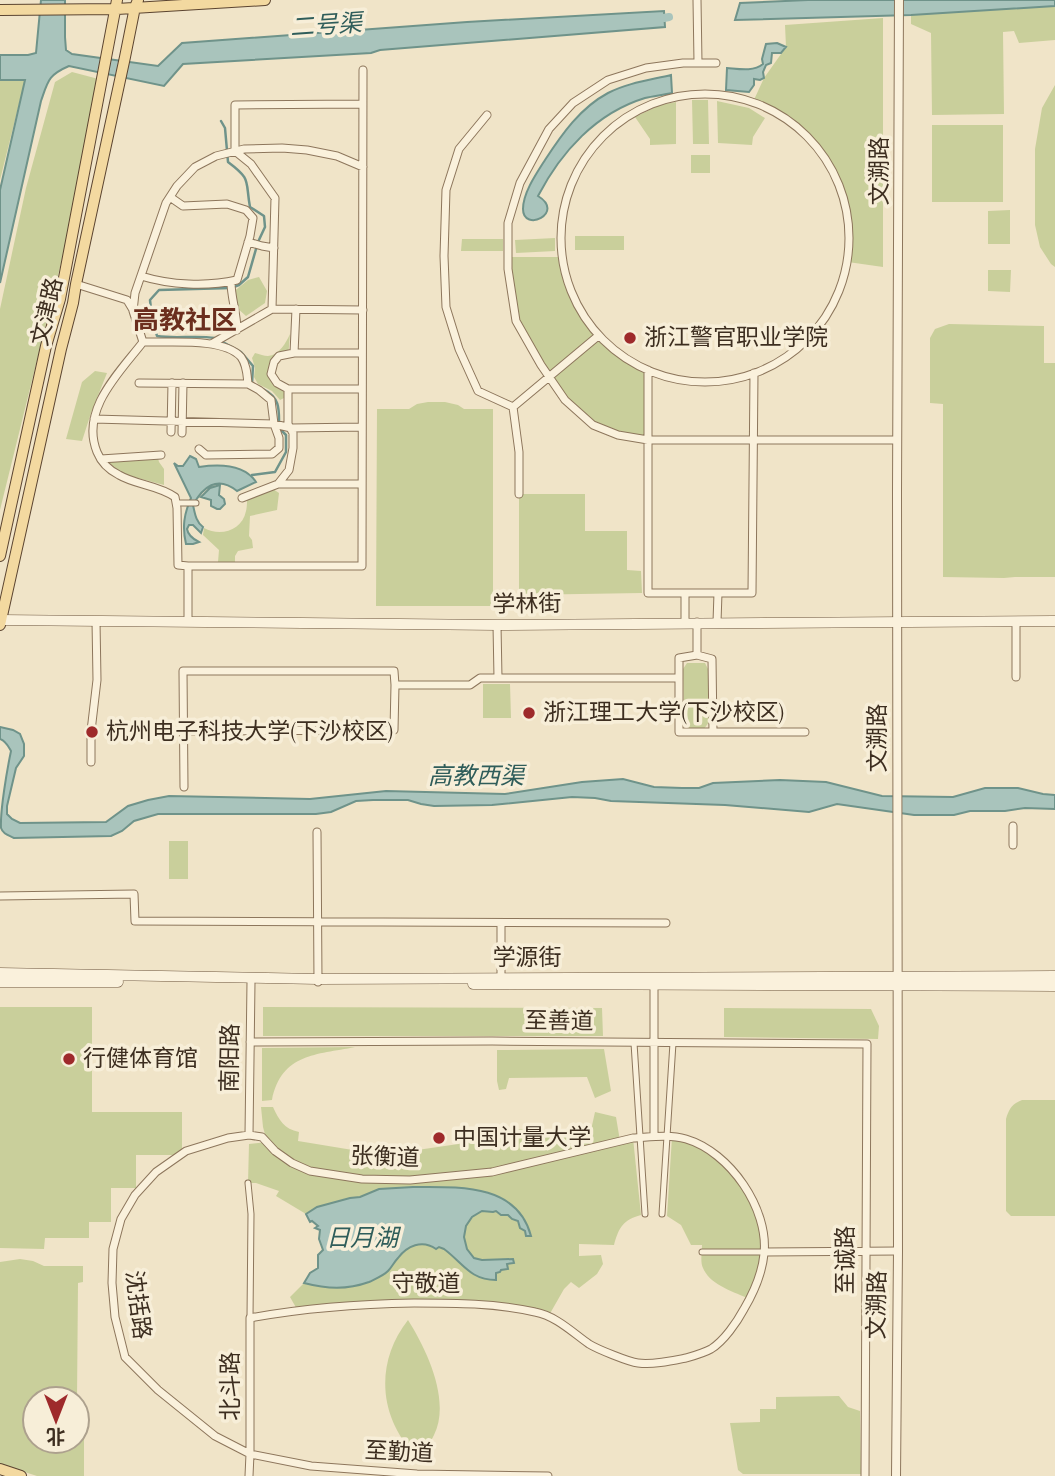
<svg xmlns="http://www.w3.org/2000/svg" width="1055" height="1476" font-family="Spectral,'Noto Sans SC',serif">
<rect width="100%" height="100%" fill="#f0e4c8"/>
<path fill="#c9cf9b" d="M1055,6V40L1019,43L1014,31L1003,32L1004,114L932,115L931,33L911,24V15Z
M883,18V267L848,262L849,222L839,183L818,148L789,121L753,102L764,78L786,47L785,25Z
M72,72L106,81L0,510V309L26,188L55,82Z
M0,80H25L0,180Z
M1055,85V267L1051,264L1040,247L1035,225V149L1042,108Z
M692,100H708L709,144H693Z
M717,101L749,108L765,118L753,137L752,145L718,143Z
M676,102V144L650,145V139L635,117L660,105Z
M932,125H1003V202H932Z
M691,155H710V173H691Z
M1010,210V244H988V211Z
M575,236H624V250H575Z
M555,238V251L516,253L515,240Z
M462,239H503V251H461Z
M508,257H562C562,266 566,274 569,283C582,323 609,353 648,370V440L593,425L565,400L516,321Z
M988,270H1011L1010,292L988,291Z
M259,277L267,291L265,303L246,316L236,307L232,293L248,280Z
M949,324L1044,326V363H1055V577H1015L1004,578L943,577V404L930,403V338L935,329Z
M290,334L288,358L280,360L275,370L278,379L285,391L284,398L280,400L272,391L258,384L254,377L255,368L252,358L255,353C260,354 264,356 268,356C279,355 286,343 290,334Z
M95,371L107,373L91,413L82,441L66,439L82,382Z
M428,402H445L458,405L464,409H493V606H376L377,409H409L417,404Z
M158,458L159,462L164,469V485L123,474L107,461Z
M273,489L279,493L277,510L250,516L249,536L252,540L253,548L238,551L235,556V563L218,562L219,550L203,535L204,528C220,537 242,531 246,511C247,507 247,503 247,499Z
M519,494H585V531H627V570L641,571L642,593L519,595Z
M687,663H705L708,669L709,722L704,729H690L684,723L683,669Z
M483,684H510L511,718H483Z
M169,841H188V879H169Z
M0,1007H92V1112H182V1155H136V1188H111V1222H89V1238H45L44,1249L0,1248Z
M263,1007L602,1008L603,1036H263Z
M724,1008L871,1009L879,1026L878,1039L724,1037Z
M355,1047C316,1055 282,1053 272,1100L262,1101V1048Z
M604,1049L611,1091L595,1098L587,1077L509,1078L506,1089L499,1090L497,1081V1050Z
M1022,1100H1055V1216H1011L1006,1211V1119C1009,1109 1012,1104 1022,1100Z
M261,1107H273C279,1120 284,1129 299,1132L298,1141L383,1155L472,1142L487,1132L510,1129L591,1130L595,1112L616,1117L620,1141L633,1138L641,1215C623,1220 619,1227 614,1245L579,1244V1256L601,1255L603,1264L597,1274L579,1288L571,1282L564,1289L548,1317L539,1313L453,1303L298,1311L290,1297L304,1283L330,1268V1223L306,1214L276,1196L279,1191L256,1183H248L249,1144L267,1142L263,1127Z
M672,1137L709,1150L748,1190L761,1222L765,1252L750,1299C734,1292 710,1285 703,1268C700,1262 702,1252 702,1245H691L681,1225L667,1216Z
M20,1259L33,1261L44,1266H83V1282L78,1283L77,1399H35V1441H77V1435H84V1476H37L0,1464V1262Z
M408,1320C427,1350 451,1401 434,1435C430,1444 423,1450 416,1456C378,1417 375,1362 408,1320Z
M839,1396L848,1407L860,1411L861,1474H743L738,1470L730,1423L760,1422V1409H776V1397Z"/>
<path fill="#a9c4bc" stroke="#6f938a" stroke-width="2" d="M41,0H65V37L66,50L72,54L158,66L182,43L467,22L664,11L665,27L380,50L371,53L183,64L164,86L69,66C48,75 48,81 41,101L0,283V190L25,80H0V55H28L36,53Z
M808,0H1055V6L911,15L735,20L740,3Z
M777,43L786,47L781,53H772L771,63L766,65L763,72L764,78L760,80L754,79V85L749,92L726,90L727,68C739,69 753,72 763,64L762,59L766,44Z
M671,75L672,93C663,95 654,96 645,98C596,113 561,152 538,196C566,213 523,233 523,209C523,193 536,174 545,160C562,134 580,108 608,93C627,83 650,80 671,75Z
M190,456L196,459L199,467C219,464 244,464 256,482L237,491C217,475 203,487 193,505C195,514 196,522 203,527L201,533L193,525H189L187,529C188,535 193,539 199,542L193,544H186C182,527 184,514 191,498L174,463L178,466H183Z
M220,485L219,495L224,499L225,504L220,509H217L211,506V500L201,497L210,488Z
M0,727L13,730L20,734L24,744V756L16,768L7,806V814L12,819L20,823L106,822L128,806L148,800L169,796L310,799L386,791L505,794L582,782L623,779L654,787L682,788H699L713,783L780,780L826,782L882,796L953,797L985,788H1018L1043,794L1055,795V809L1025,808L1005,811H970L954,815H914L837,804L809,812L725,805L611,801L595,798L572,797L492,805L434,806L421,804L408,800H373L356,801L331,812L316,814H158L134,821L122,831L111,836L14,838C8,835 3,834 1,828C0,811 7,770 11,751C8,746 6,741 0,739Z
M413,1187C458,1187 517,1183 531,1236H526L525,1231L520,1228L518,1221L512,1219L508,1215H501L496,1211L493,1212L482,1211L472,1217L466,1226L464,1237L467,1249L474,1258L482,1260L513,1259L514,1263L507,1264L508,1269L501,1270L500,1272L496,1273V1280C470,1280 463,1263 444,1249L439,1247L436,1249C422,1239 407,1246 398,1258C394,1262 392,1267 388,1271C383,1276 375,1279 369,1282C347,1290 327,1289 304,1283L310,1273L318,1268V1255L323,1250L319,1239L320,1230L315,1228L318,1226L312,1221L310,1222L306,1214L317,1207L350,1198L360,1197L379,1189Z"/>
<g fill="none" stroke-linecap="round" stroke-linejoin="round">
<path stroke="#6f938a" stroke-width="2.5" d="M215,338C196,335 176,339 157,336L152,318L150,300L159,290L231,288L239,285L248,277L258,242L265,227L264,216L250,207C245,180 252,180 228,162L225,128L221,121
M221,341L241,352L253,366L252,383L254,384
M252,475L275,472L286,452V435L279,428C279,410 281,398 263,389"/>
<path stroke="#a9c4bc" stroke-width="8" d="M664,18L669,17"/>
<defs>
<path id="pedestrian" d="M176,503H196
M634,1043L645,1214
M248,1183L251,1214L250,1318
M662,1214L673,1043
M702,1252H765"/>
<path id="minor" d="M697,0L698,62
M716,63H683L646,68L608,80L573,103L549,129L520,183L508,223V269L516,321L541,365L565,400L593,425L618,435L648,440H897
M561 238a144 144 0 1 1 288 0a144 144 0 1 1-288 0Z
M487,115L459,149L446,190L444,256L446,307L459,349L478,391L513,407L519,452V494
M248,242L262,246L274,248
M141,276C170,285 207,287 237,280L250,236L253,218L246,210L227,204L183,206L170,197
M231,282C231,298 237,313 237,330
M76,284L127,300L133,310
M272,309L275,198L251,164L235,151V105L363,104
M296,309L294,353H362
M143,342C169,343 223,337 241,357C247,365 247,375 248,384L259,390L271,400L274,424L279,438V448L272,454L206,455L199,449
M213,343L272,309L363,310
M294,353L279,356L274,362L271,374L277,383L288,389H362
M648,370V593H752L754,373
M139,383L248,384
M513,407L598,336
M94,419L274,424L291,428L362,427
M171,432L172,383
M182,433L183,383
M101,459L161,455
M278,484H362
M242,498L278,484L289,470L293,448V433L288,424V389
M188,566H362L363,70
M685,593V623
M1016,621V677
M188,622V566L178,565L177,508L175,497C158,485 136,485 119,475C109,470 101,462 97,452C80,410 119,373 143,342L133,311L135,293L166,203L177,186L195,167L216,156L244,149L282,148L307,150L337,156L363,167
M697,622V655L712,659L713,732
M717,622L718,593
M497,625L498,678
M697,655L679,658V732H805
M183,731L394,730L395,685
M91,762V731L97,680L96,621
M184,787L183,671H394L395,685H470L480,678H679
M317,832L318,982
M1013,845V826
M0,896L134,894L135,921L666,923
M501,923V980
M654,985V1136
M250,1042L492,1041L867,1044L865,1476
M249,1135L251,982
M765,1252L898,1251
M249,1476L250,1454V1318C304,1308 359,1304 414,1303C455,1303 495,1303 535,1312C556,1316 572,1332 589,1344C597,1349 629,1362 638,1363C653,1365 671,1361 686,1358C693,1356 704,1353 711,1349C724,1341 737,1322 744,1309C754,1292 762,1274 764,1254C769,1209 730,1152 686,1139C669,1134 651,1137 633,1138L492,1172L410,1180L362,1179L310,1171L292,1163L275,1151L262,1137L249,1135L228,1138L186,1151L156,1172L135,1195L121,1219L113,1249L112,1283L115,1317L125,1357L158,1390L215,1436L250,1454L311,1466L417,1474L548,1476"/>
<path id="tertiary" d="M896,1476L898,1251L897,492L899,0"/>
<path id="secondary" d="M0,620L497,625L1055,621
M0,973L318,979L1055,976
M0,982H118
M473,984L1055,986"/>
<path id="primary" d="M0,10L117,9L265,0
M0,556L46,346L60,299L117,0
M0,625L61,349L73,303L76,284L125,57L135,7L138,0
M0,1469L21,1476"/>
</defs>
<use href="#pedestrian" stroke="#8d765c" stroke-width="7"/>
<use href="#minor" stroke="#8d765c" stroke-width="9"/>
<use href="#tertiary" stroke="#8d765c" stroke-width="10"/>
<use href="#secondary" stroke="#6f573f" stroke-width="11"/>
<use href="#primary" stroke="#5b4430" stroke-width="12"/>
<use href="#pedestrian" stroke="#faf1dc" stroke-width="5"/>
<use href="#minor" stroke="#faf1dc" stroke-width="7"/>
<use href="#tertiary" stroke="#faf1dc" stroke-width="8"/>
<use href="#secondary" stroke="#faf1dc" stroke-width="10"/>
<use href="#primary" stroke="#f3d9a0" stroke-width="10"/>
</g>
<g fill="#9e2a2b" stroke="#f7eed8" stroke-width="2.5">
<circle cx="630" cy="338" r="7"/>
<circle cx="529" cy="713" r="7"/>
<circle cx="92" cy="732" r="7"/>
<circle cx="69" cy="1059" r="7"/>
<circle cx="439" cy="1138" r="7"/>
</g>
<g text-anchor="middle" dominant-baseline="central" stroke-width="7" stroke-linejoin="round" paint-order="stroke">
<g font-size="23" fill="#3d2e20" stroke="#f7eed8">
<text transform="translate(880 171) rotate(-90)">文溯路</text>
<text transform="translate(48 312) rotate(-77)">文津路</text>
<text transform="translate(527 605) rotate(-1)">学林街</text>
<text transform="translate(878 738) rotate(-90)">文溯路</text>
<text x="527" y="958">学源街</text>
<text transform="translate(559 1022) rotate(1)">至善道</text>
<text transform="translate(231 1058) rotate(-89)">南阳路</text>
<text transform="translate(385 1158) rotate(2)">张衡道</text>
<text transform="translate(846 1260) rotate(-90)">至诚路</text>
<text x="426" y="1284">守敬道</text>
<text transform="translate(137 1305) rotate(83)">沈括路</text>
<text transform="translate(878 1305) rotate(-89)">文溯路</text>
<text transform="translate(231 1386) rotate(-90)">北斗路</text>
<text transform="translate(399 1453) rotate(3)">至勤道</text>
</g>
<g font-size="23" fill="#3d2e20" stroke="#f7eed8" text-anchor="start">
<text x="644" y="338">浙江警官职业学院</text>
<text x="543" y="713">浙江理工大学(下沙校区)</text>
<text x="106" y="732">杭州电子科技大学(下沙校区)</text>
<text x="83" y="1059">行健体育馆</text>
<text x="453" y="1138">中国计量大学</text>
</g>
<g font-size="24" font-style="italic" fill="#2f5d5a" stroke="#f7eed8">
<text transform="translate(326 26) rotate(-4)">二号渠</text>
<text x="476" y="777">高教西渠</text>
<text x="362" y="1239">日月湖</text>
</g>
<g font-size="26" font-weight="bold" fill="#6b2e1e" stroke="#f7eed8">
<text x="185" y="321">高教社区</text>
</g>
</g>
<g transform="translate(56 1420) rotate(180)"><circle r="33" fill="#f7eed8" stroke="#ada18e" stroke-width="2"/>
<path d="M0-5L12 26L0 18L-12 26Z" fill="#9e2a2b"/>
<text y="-10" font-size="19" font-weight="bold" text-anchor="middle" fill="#3d2e20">北</text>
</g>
</svg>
